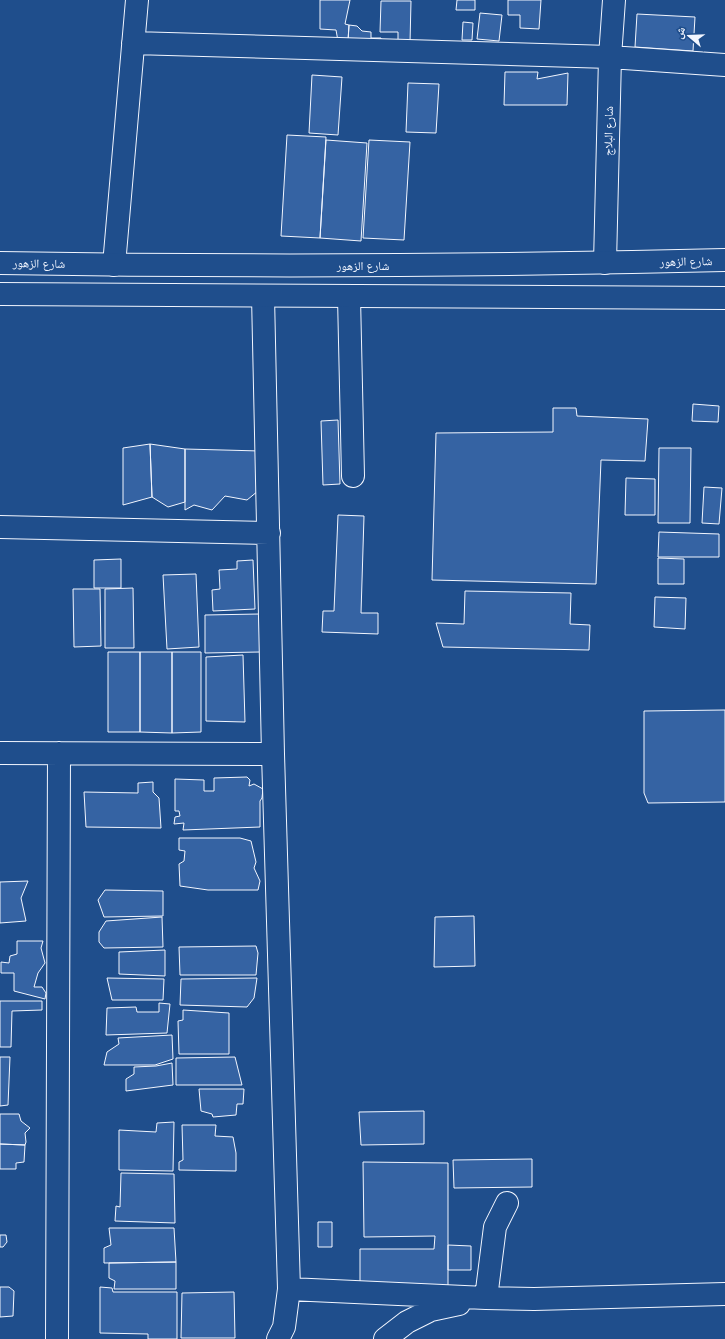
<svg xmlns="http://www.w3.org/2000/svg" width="725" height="1339" font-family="Poppins,'Noto Naskh Arabic',sans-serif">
<rect width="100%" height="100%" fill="#1f4e8c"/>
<path fill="#3563a3" stroke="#f2f6ff" d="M320,0H350L345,24L349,25L348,41H338L336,30L320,29Z
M457,0H475V10H456Z
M508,0H541L539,29L520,28V15H508Z
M381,1H411L410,43H398V32H380Z
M480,13L502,15L499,41L477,39Z
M637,14L695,17L693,51L635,47Z
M463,22L473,23L472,40H462Z
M349,25L357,26L362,31L371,32V38H381V43L348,41Z
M505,72H538L537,79L568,73L567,105H504Z
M312,75L342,77L338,135L309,133Z
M408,83L439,84L436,133L406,132Z
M287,135L326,137L320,238L281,236Z
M326,140L367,143L361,241L320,238Z
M369,140L410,142L404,240L363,238Z
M693,404L719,406L718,422L692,421Z
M553,408H576L577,416L648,419L645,461L601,460L596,584L432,580L436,433L553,432Z
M338,420L340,484L323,485L321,421Z
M150,444L152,497L123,505V448Z
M150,444L185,449V502L168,507L152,497Z
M659,448H691L690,523H658Z
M185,449L260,451L258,491L247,500L225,496L212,510L194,505L185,510Z
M626,478L655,479V515H625Z
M704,487L722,488L719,524L702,523Z
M338,515L364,516L361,613H378V634L322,632L323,611H334Z
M659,532L719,534V557H658Z
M658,558L684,559V584H658Z
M121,559V588H94V560Z
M253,560L255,609L213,611L212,590L220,589L219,570L237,569V561Z
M196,574L199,647L167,649L163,575Z
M133,588L134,648H105V589Z
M73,589H100L101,646L74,647Z
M465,591L571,593L570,624L590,625L589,650L443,647L436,623L464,624Z
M655,597L686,598L685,629L654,627Z
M259,614L260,652L205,653V615Z
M108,652H140V732H108Z
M140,652H172V733L140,732Z
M172,652H201V732L172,733Z
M243,655L245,722L206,721V657Z
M725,710V802L648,803L644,793V711Z
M247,777L250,780L249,786L254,784L263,789L262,798L260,801V827L183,830L184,823L174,824L175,817L180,816L179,811H175V779L204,780V791H214V778Z
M153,782V792L159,798L161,828L86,827L84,792L138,793V783Z
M179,838H240L251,841L256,862L254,868L260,881L258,890H208L180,886L179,864L184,861L185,851L179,850Z
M28,881L21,898L26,921L0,923V882Z
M105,890L163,891V916L104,917L98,900Z
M474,916L475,966L434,967L435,917Z
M162,917L163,947L104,948L99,942V932L106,921Z
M17,941H43L41,948L45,963L38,973L34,987H42L46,993L45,999L14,991V973H1V962L9,963L10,956L17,954Z
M256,946L258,953L256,975H180L179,947Z
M165,950V976L119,974V952Z
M107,978L164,979L163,1000H112Z
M257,978L254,998L247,1007L180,1005L181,979Z
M0,1001H42V1010L12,1011L11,1047H0Z
M159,1003L170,1004L167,1033L106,1035L107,1008L136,1007L137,1012H159Z
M183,1010L229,1013V1054H179L178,1021L183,1020Z
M172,1035L173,1059L155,1065H104L107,1052L119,1044L118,1038Z
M0,1057H10L8,1105L0,1106Z
M235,1057L242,1085H176V1058Z
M172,1063L173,1085L126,1091V1079L134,1074V1067L156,1066Z
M199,1089H244L243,1104H237L236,1115L213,1117L212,1114L201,1111Z
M424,1111V1144L361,1145L359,1112Z
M0,1114H19L21,1121L30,1128L25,1133L26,1142L25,1145L0,1144Z
M174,1122L173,1171L119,1170V1130L156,1132L157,1123Z
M182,1125H216L215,1136L233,1137L236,1153V1171L179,1170V1162L183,1160Z
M0,1144L25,1145L24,1162L16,1163V1169H0Z
M532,1159V1187L454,1188L453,1160Z
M363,1162L448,1163V1288L360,1286V1249H434L435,1236L364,1237Z
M121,1173L174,1174L175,1223L115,1221L116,1206L120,1207Z
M318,1222H332V1247H318Z
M109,1228H174L176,1262L104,1263V1248L111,1245Z
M0,1235H6L7,1242L3,1247H0Z
M448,1245L471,1246V1270H448Z
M176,1262V1289H114L115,1281L109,1278V1263Z
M0,1287H9L14,1291L13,1316L0,1317Z
M100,1287L112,1288L113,1292H177V1339H148V1334L100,1333Z
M234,1292L235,1338H181L182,1293Z"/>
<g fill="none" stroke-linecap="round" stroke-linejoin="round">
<defs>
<path id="minor" d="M133,43L610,57L725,65
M605,263L610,57L614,0
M114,265L137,0
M263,296L273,754L289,1289L284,1327L278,1339
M349,297L353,476
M0,527L269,533
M0,753L273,754
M289,1289L486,1298L534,1299L725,1294
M486,1298L495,1227L507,1203
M57,1339L59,753
M385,1339L407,1322L431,1310L459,1304"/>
<path id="major" d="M0,263C242,267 483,266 725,260
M0,294L725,298"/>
</defs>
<use href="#minor" stroke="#f2f6ff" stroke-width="24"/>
<use href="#major" stroke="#f2f6ff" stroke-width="24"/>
<use href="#minor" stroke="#1f4e8c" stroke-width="22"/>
<use href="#major" stroke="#1f4e8c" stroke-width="22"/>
</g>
<g text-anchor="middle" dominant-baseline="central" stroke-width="3" stroke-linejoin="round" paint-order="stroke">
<g font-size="12" fill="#f2f6ff" stroke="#1f4e8c">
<text transform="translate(608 131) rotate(-89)">شارع البلاج</text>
<text transform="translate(686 261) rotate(-1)">شارع الزهور</text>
<text transform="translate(39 263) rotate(1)">شارع الزهور</text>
<text x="363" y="265">شارع الزهور</text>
</g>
</g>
<g transform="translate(689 36) rotate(289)" stroke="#1f4e8c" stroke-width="3" paint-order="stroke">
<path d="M0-3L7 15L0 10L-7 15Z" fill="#f2f6ff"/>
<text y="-6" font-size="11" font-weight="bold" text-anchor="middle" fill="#f2f6ff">ش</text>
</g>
</svg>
